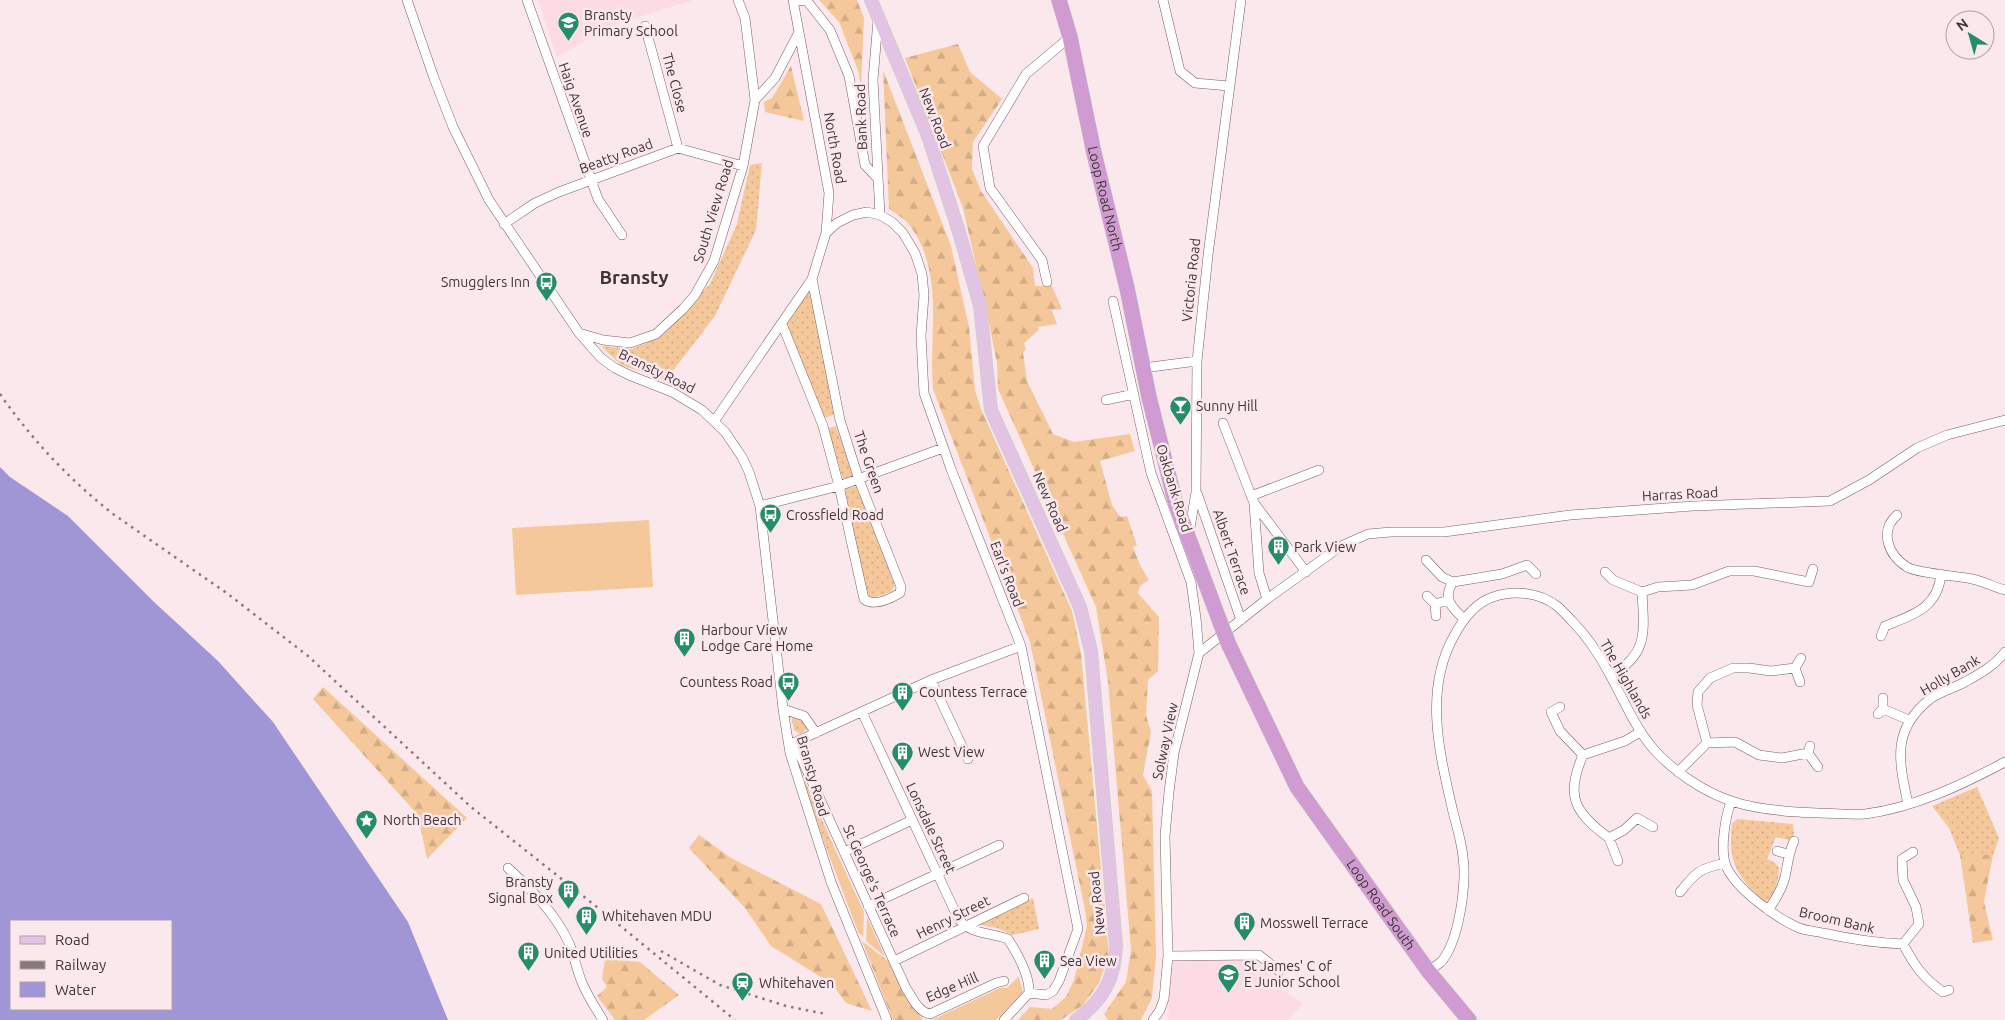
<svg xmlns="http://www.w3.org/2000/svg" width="2005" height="1020" font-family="Ubuntu,sans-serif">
<defs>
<pattern id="grass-dots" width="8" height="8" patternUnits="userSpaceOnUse" patternTransform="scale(1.25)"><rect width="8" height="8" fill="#f5c89b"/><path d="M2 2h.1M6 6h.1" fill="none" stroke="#d3ac86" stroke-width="1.8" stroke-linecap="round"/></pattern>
<pattern id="forest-firs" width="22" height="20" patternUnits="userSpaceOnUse" patternTransform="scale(1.25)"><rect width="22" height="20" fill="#f5c89b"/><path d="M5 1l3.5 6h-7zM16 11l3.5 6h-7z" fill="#d3ac86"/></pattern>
</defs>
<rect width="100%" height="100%" fill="#fbe8ed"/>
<path fill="#fcdbe4" d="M538,0H693L611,26L557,57Z
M1171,959H1257L1272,969L1270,981L1303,1004L1287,1020H1168Z"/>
<path fill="url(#grass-dots)" d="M762,163L756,230L715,316L666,380L621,365L601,346L632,349L663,335L710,284L737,224L750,165Z
M810,289L836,414L824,418L785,325Z
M836,426L853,476L843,479L828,431L829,428Z
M857,486L896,584L891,592L873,598L869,596L866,592L845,489Z
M791,715L803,721L807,729L800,734L794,730Z
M797,763L834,847L827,850Z
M1977,787L1999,838L1993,855H1960L1949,828L1932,806Z
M1737,819L1793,824L1794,835L1789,840L1776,837L1767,859L1775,863L1779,868C1778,882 1776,893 1765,903C1737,875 1728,865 1732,824Z
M1033,898L1039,929L1013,935L997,928L975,924Z"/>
<path fill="url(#forest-firs)" d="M819,0H857L864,18L861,84L858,70L839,22Z
M958,44L970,72L1002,99L973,142L972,169L981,191L1033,268L1035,286H1052L1062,309L1052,310L1057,324L1038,327L1039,330L1024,343L1026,350L1023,352L1027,381L1053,434L1074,442L1130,434L1135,451L1100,461L1112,505L1120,517L1127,516L1137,545L1133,547L1140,565L1149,580L1140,586L1138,593L1159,617L1158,671L1148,680L1146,715L1151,732L1143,775L1152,791L1156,955L1152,998L1141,1020H1108L1104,1014L1126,982L1131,950L1108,682L1096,607L998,389L997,363L988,318L963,208L905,58Z
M791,66L804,121L765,112L764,102L772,98Z
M883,70L951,246L969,327L975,390L981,409L1072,611L1081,653L1109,955L1099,983L1083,1005L1061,1020H1018L1030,1007L1052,1009L1066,997L1074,980L1087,926L1085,910L1030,642L933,389C928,333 946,271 908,223C903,218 895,213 889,209Z
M323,687L467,818L427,859L418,815L313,699Z
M699,835L731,858L821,904L872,1011L846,1003L832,984L771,946L745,908L689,848Z
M1960,855H1993L1984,902L1993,940L1973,943Z
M862,941L888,961L904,992L903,993L923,1020H893Z
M605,959L640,962L679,995L644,1020H615L597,996L607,987L602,979Z"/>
<path fill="#f5c89b" d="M649,520L653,587L516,595L512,528Z
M834,847L864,912L863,938L861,934H859L827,850Z
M867,917L885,957L866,941Z
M1018,977H1019L1023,992L996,1020H932L1000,988H1007Z"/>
<path fill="#a196d5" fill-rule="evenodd" d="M0,467L10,477L68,516L153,601L218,661L273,722L408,922L448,1020H0ZM11,921H171V1009H11Z"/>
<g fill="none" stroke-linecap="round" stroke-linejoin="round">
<defs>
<path id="street" d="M407,0L434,78L453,127L489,200L579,333L601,358L615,368L629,375L672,392L702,410L725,432L742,457L749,472L760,506L783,709L790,753L831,882L887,1020
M527,0L598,199L622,235
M794,0L807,1L830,30L849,76L865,165L878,179
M1163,0L1180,71L1195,83L1229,86
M878,20L873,80L880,215
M645,26L678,148
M755,100L775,78L798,34
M504,224L535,203L559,192L678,148L743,166
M826,233L837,223L853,215L867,212L880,215L892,222L903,233L915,253L922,274L924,295L921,336L924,393L951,469L1021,646L1078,929L1059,981L1053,991L1046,995L1029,993
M1047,282L1042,260L990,188L983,146L1026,74L1070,37
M1113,301L1151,473L1191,582L1196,618L1199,653L1174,753L1169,792L1165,836L1168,956L1164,999L1160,1010L1153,1020
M782,324L823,426L839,486L864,599C874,607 890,599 900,593L901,587L859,480L840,420L812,279
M579,333L603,340L630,343L656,334L683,309L695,295L714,261L743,166L755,100L745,18L738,0
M1143,368L1197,361
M1106,400L1134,394
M715,420L812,279L826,233L829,193L793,0
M1223,423L1254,503L1306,572
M1197,493L1241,620
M1251,496L1319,470
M1254,503L1259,573L1267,599
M760,506L839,486L943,448
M1897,515C1879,531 1888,555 1907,567C1916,573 1958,576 1972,579C1983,581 1994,587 2005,590
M1189,534L1196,492L1197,361L1208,255L1241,0
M1426,560L1442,577L1453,582
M1605,572L1613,580L1642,592
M1427,596L1435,604L1449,600
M1435,604L1436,616
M1464,619C1452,608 1442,598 1453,582L1502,574L1527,565L1536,574
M1881,636L1885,626C1913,615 1938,608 1941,574
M1199,653L1267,599L1341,546L1368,534L1391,532H1444L1570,515L1693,506L1830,501L1869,480L1917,448L1947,435L2005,420
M1795,668L1800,682
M1611,675C1649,654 1644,630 1642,592L1658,587L1692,585L1729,571H1754L1809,582L1813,569
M931,680L968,759
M1560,707L1551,712L1560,731L1583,755
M783,709L804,716L816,733
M1883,709L1909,720
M862,712L958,918C970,935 990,932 1008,939C1017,953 1030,975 1029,993L1004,1020
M1878,714L1883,709V698
M1640,732L1625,741L1583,755C1565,796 1574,812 1609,838L1624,830L1637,818L1653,827
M794,742L906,988C912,997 918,1012 930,1014L996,983L1004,981
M1707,743L1697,705L1698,692L1710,678L1733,668H1749L1771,671L1795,668L1801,658
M789,745L931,680L1021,646
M1808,753L1818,767
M1678,772L1707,743L1735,742L1759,755L1782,758L1808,753L1810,746
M1731,802C1725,817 1720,850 1726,866C1736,889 1775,917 1797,927C1805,931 1815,931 1823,933C1850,939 1875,943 1903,944L1919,924L1916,907L1903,880L1902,859L1913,852
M1908,804C1899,761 1891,730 1930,699C1940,692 1954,688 1965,682C1981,673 1994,666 2005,652
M1609,838L1618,861
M1777,851L1788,854
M844,852L912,820
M508,868C532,890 555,913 569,943C574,955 576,967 581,980C586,994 595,1007 603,1020
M1680,892C1697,871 1699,869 1725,863
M868,906L999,845
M1768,910C1776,899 1782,889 1785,877C1788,863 1788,855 1794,841
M1903,944C1915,966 1922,977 1943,992L1949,990
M1168,956L1259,955L1279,971
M894,961L1024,898
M1429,972C1432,968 1437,965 1441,962C1457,944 1463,902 1464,878C1465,856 1459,834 1453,812C1440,755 1423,691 1454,636C1463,619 1475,603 1493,597C1514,590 1539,592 1557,606C1562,610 1567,616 1572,621C1587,636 1600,656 1610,675C1626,704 1638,735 1662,758C1712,804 1753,811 1818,813C1833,813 1850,815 1865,814C1913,808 1962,785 2005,762"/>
<path id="primary" d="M871,0L928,136L959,232L980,306L991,410L1080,607L1091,651L1116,945C1115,979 1103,1000 1076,1020"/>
<g id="highway">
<path id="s1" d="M1059,0L1070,37L1094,153L1127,288L1149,397L1176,505"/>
<path d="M1192,547L1220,622"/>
<path id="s2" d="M1229,645L1297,787L1429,972L1469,1020"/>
</g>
</defs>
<use href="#street" stroke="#795e66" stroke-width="10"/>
<use href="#primary" stroke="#d1cecf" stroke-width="14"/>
<use href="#highway" stroke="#d1cecf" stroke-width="16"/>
<use href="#street" stroke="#fff" stroke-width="9"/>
<use href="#primary" stroke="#e2c3e3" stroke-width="12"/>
<use href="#highway" stroke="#cf9bd0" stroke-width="15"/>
<path stroke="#87787c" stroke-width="2.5" stroke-dasharray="2.5 5" stroke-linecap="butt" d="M0,394C32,440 70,480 113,514L228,594L308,656L471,807L612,919L735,1020
M661,951L720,985L786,1006L826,1014"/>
<defs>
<path id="highway-bridge" d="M1176,505L1192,547
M1220,622L1229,645"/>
</defs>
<use href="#highway-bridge" stroke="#d1cecf" stroke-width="16" stroke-linecap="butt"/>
<use href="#highway-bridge" stroke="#cf9bd0" stroke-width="15"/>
</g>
<defs>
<symbol id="school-pin" viewBox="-11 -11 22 30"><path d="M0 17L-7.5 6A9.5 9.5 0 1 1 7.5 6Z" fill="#248e6b" stroke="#fbe8ed"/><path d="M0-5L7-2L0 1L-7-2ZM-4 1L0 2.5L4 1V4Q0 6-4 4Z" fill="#fff"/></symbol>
<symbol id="bus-pin" viewBox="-11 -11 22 30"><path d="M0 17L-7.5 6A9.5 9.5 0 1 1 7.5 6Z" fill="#248e6b" stroke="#fbe8ed"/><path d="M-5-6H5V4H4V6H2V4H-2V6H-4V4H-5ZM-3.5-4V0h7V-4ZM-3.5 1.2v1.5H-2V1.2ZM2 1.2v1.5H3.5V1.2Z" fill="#fff"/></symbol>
<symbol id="bar-pin" viewBox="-11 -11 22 30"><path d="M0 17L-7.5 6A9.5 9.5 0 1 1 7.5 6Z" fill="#248e6b" stroke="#fbe8ed"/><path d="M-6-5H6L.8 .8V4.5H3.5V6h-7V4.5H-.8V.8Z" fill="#fff"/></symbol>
<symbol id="building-pin" viewBox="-11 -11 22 30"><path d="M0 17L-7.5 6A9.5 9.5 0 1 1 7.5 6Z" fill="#248e6b" stroke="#fbe8ed"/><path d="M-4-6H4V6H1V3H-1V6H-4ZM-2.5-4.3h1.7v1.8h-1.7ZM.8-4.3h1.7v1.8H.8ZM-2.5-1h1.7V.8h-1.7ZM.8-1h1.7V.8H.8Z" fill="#fff"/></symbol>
<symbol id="sight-pin" viewBox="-11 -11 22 30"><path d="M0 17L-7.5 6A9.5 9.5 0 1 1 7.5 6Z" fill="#248e6b" stroke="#fbe8ed"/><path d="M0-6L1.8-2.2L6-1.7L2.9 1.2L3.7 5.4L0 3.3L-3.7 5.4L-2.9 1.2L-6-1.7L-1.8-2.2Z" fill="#fff"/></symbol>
<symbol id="station-pin" viewBox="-11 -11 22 30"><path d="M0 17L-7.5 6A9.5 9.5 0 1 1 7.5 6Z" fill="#248e6b" stroke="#fbe8ed"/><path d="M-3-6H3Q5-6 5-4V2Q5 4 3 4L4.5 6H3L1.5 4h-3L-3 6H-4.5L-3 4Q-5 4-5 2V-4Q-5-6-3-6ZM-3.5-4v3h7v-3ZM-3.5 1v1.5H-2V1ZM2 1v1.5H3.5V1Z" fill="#fff"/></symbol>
</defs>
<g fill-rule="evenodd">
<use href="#school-pin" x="556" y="10" width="25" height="34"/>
<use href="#bus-pin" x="534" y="270" width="25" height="34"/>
<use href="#bar-pin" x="1168" y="394" width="25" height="34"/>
<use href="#bus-pin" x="758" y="502" width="25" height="34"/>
<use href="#building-pin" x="1266" y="534" width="25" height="34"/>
<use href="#building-pin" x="672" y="626" width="25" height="34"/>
<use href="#bus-pin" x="776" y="670" width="25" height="34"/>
<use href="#building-pin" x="890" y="680" width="25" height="34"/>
<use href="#building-pin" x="890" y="740" width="25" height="34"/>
<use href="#sight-pin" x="354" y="808" width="25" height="34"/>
<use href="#building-pin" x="556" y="878" width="25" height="34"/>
<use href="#building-pin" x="574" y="904" width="25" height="34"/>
<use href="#building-pin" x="1232" y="910" width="25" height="34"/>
<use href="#building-pin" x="516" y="940" width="25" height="34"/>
<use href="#building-pin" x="1032" y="948" width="25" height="34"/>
<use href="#school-pin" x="1216" y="962" width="25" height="34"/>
<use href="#station-pin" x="730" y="970" width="25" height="34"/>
</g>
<g text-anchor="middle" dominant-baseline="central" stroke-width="5" stroke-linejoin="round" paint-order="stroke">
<g font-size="14" fill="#403437" stroke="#fbe8ed" text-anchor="start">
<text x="584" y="15">Bransty<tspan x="584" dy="16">Primary School</tspan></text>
<text x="530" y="282" text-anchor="end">Smugglers Inn</text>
<text x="1196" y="406">Sunny Hill</text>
<text x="786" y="515">Crossfield Road</text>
<text x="1294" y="547">Park View</text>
<text x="701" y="630">Harbour View<tspan x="701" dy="16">Lodge Care Home</tspan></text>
<text x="773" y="682" text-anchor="end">Countess Road</text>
<text x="919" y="692">Countess Terrace</text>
<text x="918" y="752">West View</text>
<text x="383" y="820">North Beach</text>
<text x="553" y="882" text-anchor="end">Bransty<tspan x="553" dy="16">Signal Box</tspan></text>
<text x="602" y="916">Whitehaven MDU</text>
<text x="1260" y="923">Mosswell Terrace</text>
<text x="544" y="953">United Utilities</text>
<text x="1060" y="961">Sea View</text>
<text x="1244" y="966">St James' C of<tspan x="1244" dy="16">E Junior School</tspan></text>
<text x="759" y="983">Whitehaven</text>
</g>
<g font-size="14" fill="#403437" stroke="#fbe8ed">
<text transform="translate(675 83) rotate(75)">The Close</text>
<text transform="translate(576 100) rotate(71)">Haig Avenue</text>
<text transform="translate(861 117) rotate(-92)">Bank Road</text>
<text transform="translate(935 118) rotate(69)">New Road</text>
<text transform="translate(835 148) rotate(80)">North Road</text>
<text transform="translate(616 156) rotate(-20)">Beatty Road</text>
<text stroke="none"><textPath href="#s1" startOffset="204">Loop Road North</textPath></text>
<text transform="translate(713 211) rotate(-73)">South View Road</text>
<text transform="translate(1191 280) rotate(-84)">Victoria Road</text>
<text transform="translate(657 371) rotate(26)">Bransty Road</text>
<text transform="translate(869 462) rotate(71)">The Green</text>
<text transform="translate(1174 488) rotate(73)">Oakbank Road</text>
<text transform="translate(1680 494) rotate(-3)">Harras Road</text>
<text transform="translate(1050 502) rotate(66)">New Road</text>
<text transform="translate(1232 552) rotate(71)">Albert Terrace</text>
<text transform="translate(1007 574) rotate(69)">Earl's Road</text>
<text transform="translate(1950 675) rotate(-30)">Holly Bank</text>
<text transform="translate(1626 679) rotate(60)">The Highlands</text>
<text transform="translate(1165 741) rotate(-78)">Solway View</text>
<text transform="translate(813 776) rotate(74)">Bransty Road</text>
<text transform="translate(931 828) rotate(65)">Lonsdale Street</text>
<text transform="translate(872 881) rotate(66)">St George's Terrace</text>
<text transform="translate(1097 903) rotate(-96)">New Road</text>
<text stroke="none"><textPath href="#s2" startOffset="302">Loop Road South</textPath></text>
<text transform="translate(953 917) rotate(-26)">Henry Street</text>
<text transform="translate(1837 920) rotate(13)">Broom Bank</text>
<text transform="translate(952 987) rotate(-23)">Edge Hill</text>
</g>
<g font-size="19" font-weight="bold" fill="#403437" stroke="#fbe8ed">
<text x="634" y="277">Bransty</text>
</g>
</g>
<rect x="10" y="920" width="162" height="90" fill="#fbe8ed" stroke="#b0a0a4"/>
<rect x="20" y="936" width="25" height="8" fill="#e2c3e3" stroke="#b0a0a4"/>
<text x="55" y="945" font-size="15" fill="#403437">Road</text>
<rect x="20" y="961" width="25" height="8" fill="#87787c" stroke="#b0a0a4"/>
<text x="55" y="970" font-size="15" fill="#403437">Railway</text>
<rect x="20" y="982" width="25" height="15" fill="#a196d5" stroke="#b0a0a4"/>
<text x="55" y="995" font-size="15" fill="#403437">Water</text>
<g transform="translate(1970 35) rotate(323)"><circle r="24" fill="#fbe8ed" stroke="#b0a0a4"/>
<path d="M0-4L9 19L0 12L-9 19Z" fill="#248e6b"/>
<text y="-8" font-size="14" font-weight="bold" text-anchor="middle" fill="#403437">N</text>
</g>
</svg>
